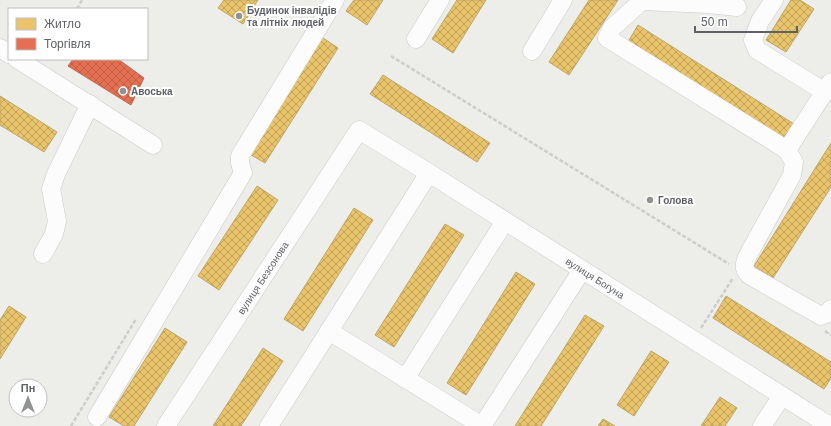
<svg xmlns="http://www.w3.org/2000/svg" width="831" height="426" font-family="Helvetica,sans-serif">
<defs>
<pattern id="homes-cross-hatch" width="8" height="8" patternUnits="userSpaceOnUse"><rect width="8" height="8" fill="#e9c46a"/><path d="M0 0l8 8M0 8l8-8" fill="none" stroke="#c0a35b"/></pattern>
<pattern id="shops-cross-hatch" width="8" height="8" patternUnits="userSpaceOnUse"><rect width="8" height="8" fill="#e76f51"/><path d="M0 0l8 8M0 8l8-8" fill="none" stroke="#be5f47"/></pattern>
</defs>
<rect width="100%" height="100%" fill="#edede9"/>
<path fill="url(#homes-cross-hatch)" stroke="#bfa669" d="M224,0H258L243,24L218,8Z
M354,0H383L367,25L346,11Z
M457,0H486L453,53L432,39Z
M589,0H618L569,75L549,62Z
M791,0H800L814,9L786,52L766,40Z
M638,25L794,124L780,145L625,47Z
M320,36L338,48L265,163L246,152Z
M383,75L490,143L477,162L370,94Z
M0,96L57,132L44,152L0,125Z
M831,143V187L773,278L754,266Z
M257,186L278,200L219,290L198,276Z
M354,208L373,220L303,331L284,319Z
M445,224L464,235L394,347L375,335Z
M516,272L535,284L466,395L447,383Z
M726,296L831,362V378L824,389L713,318Z
M9,306L26,317L0,359V320Z
M585,315L604,326L541,426H515Z
M165,328L187,342L134,426H124L109,417Z
M263,348L283,361L241,426H213Z
M651,351L669,362L634,416L617,405Z
M720,397L737,408L725,426H701Z
M603,419L615,426H598Z"/>
<path fill="url(#shops-cross-hatch)" stroke="#be6b57" d="M73,59H118L144,78L131,105L68,66Z"/>
<g fill="none" stroke-linecap="round" stroke-linejoin="round">
<defs>
<g id="minor">
<path d="M774,0L760,21L753,40L757,50L825,92"/>
<path d="M737,7L708,4L642,1L612,28L607,38L787,150"/>
<path d="M416,39L440,0"/>
<path d="M0,48L9,54"/>
<path d="M532,51L563,0"/>
<path d="M17,59L153,145"/>
<path d="M831,82L787,150L794,162L792,175L747,257C744,265 743,268 749,275L821,316L828,313L831,309"/>
<path d="M43,254L54,234L57,221L51,189L56,174L90,104"/>
<path d="M329,331L482,426"/>
<path d="M405,379L505,221"/>
<path d="M97,417L243,173L240,163V156L335,0"/>
<path id="s1" d="M166,426L359,130L429,173L830,426"/>
<path d="M269,426L429,173"/>
<path d="M482,426L582,270"/>
<path d="M762,426L782,396"/>
</g>
</defs>
<use href="#minor" stroke="#cacbca" stroke-width="19"/>
<path stroke="#cacecc" stroke-width="2.5" stroke-dasharray="4 2" stroke-linecap="butt" d="M77,9L82,0
M391,56L729,264
M701,328L733,278
M825,331L831,335
M71,426L136,319"/>
<use href="#minor" stroke="#fcfcfc" stroke-width="18"/>
</g>
<g fill="#909294" stroke="#fff" stroke-width="1.5">
<circle cx="239" cy="16" r="4"/>
<circle cx="123" cy="91" r="4"/>
<circle cx="650" cy="200" r="4"/>
</g>
<g text-anchor="middle" dominant-baseline="central" stroke-width="4" stroke-linejoin="round" paint-order="stroke">
<g font-size="10" font-weight="bold" fill="#5e6166" stroke="#fff" text-anchor="start">
<text x="247" y="10">Будинок інвалідів<tspan x="247" dy="12">та літніх людей</tspan></text>
<text x="131" y="91">Авоська</text>
<text x="658" y="200">Голова</text>
</g>
<g font-size="10" fill="#5e6166" stroke="#fff">
<text stroke="none"><textPath href="#s1" startOffset="177">вулиця Безсонова</textPath></text>
<text stroke="none"><textPath href="#s1" startOffset="632">вулиця Богуна</textPath></text>
</g>
</g>
<rect x="8" y="8" width="140" height="52" fill="#ffffff" stroke="#bfc0c2"/>
<rect x="16" y="18" width="20" height="12" fill="#e9c46a" stroke="#bfc0c2"/>
<text x="44" y="28" font-size="12" fill="#5e6166">Житло</text>
<rect x="16" y="38" width="20" height="12" fill="#e76f51" stroke="#bfc0c2"/>
<text x="44" y="48" font-size="12" fill="#5e6166">Торгівля</text>
<g transform="translate(28 398)"><circle r="19" fill="#ffffff" stroke="#bfc0c2"/>
<path d="M0-3L7 15L0 10L-7 15Z" fill="#909294"/>
<text y="-6" font-size="11" font-weight="bold" text-anchor="middle" fill="#5e6166">Пн</text>
</g>
<path d="M695 26v6h102v-6" fill="none" stroke="#5e6166" stroke-width="2"/>
<text x="701" y="26" font-size="12" fill="#5e6166" stroke="#ffffff" stroke-width="3" paint-order="stroke">50 m</text>
</svg>
